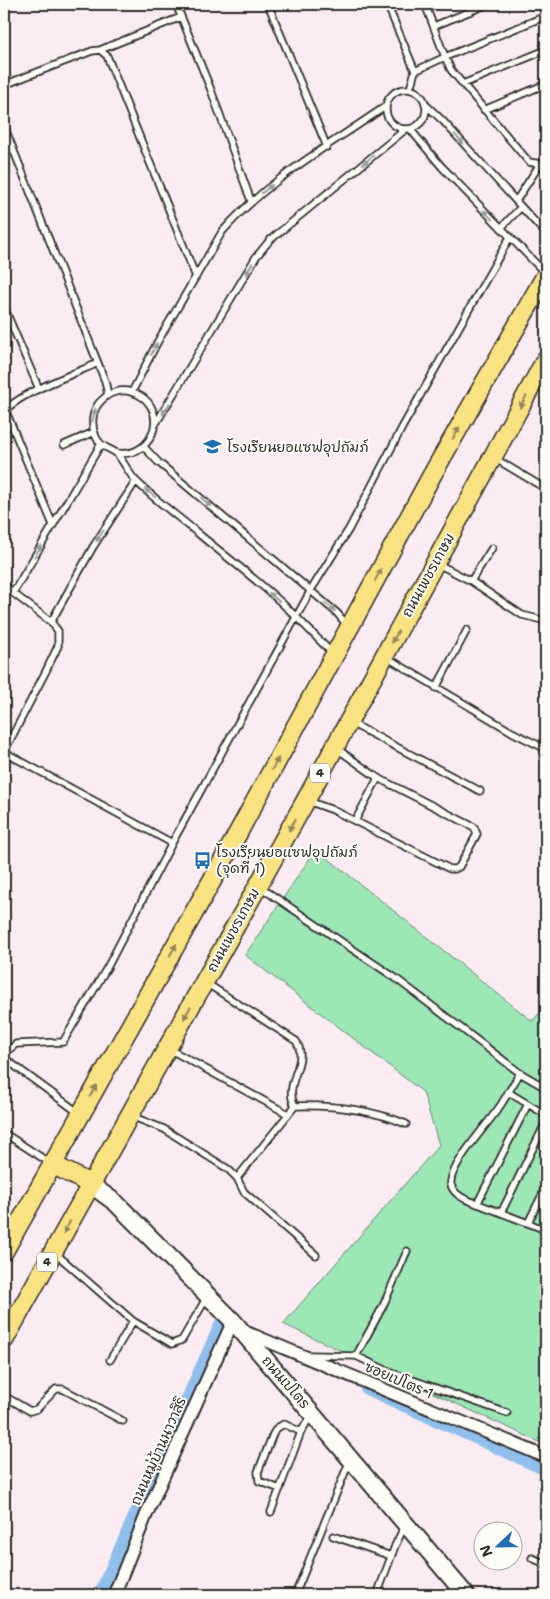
<svg xmlns="http://www.w3.org/2000/svg" width="550" height="1599" font-family="'Shantell Sans','Playpen Sans Thai',sans-serif">
<rect width="100%" height="100%" fill="#faecf2"/>
<filter id="ink" filterUnits="userSpaceOnUse"><feTurbulence type="fractalNoise" baseFrequency=".02" numOctaves="2"/><feDisplacementMap in="SourceGraphic" scale="10" xChannelSelector="R" yChannelSelector="G"/><feConvolveMatrix kernelMatrix="1 2 1 2 8 2 1 2 1" color-interpolation-filters="sRGB"/></filter>
<g filter="url(#ink)">
<path fill="#9de6b5" stroke="#648870" d="M316,849L532,1021L546,1006V1445L283,1324L439,1145L423,1092L245,955Z"/>
<g fill="none" stroke-linecap="round" stroke-linejoin="round">
<path stroke="#91bfeb" stroke-width="14" d="M367,1388L546,1469
M100,1595L222,1323L240,1331"/>
<defs>
<path id="lane" d="M176,4L211,90L251,201
M268,4L327,147
M387,4L415,71L410,89
M425,4L445,57L451,70L529,162L546,165
M434,26L488,4
M100,50L181,17
M415,71L445,57L546,16
M463,84L546,50
M4,85L92,51L100,50L107,56L196,277
M386 109a20 20 0 1 1 40 0a20 20 0 1 1-40 0Z
M425,104L443,121L546,234
M484,110L546,84
M4,126L105,381L108,395
M410,129L442,167L545,273
M516,201L540,164
M501,228L521,207
M4,307L39,389
M132,392L158,341L222,232C267,180 330,145 386,106
M155,425L256,257L270,240L406,129
M64,445L94,432
M144,447L158,462L337,613L347,625
M116,453C158,459 170,402 131,392C122,389 110,392 103,399C92,408 90,424 96,437C102,449 109,447 116,453C124,461 128,473 136,481C154,499 180,518 200,535C229,559 260,582 287,608C303,623 318,639 333,654
M494,458L546,489
M53,525L7,414V409C21,393 76,373 98,363
M436,563L471,581L522,615L546,621
M471,581L492,548
M4,584L13,593L51,622L58,631V646L46,671L4,752
M13,593L101,444
M51,622L93,547L136,481
M386,657L512,732L546,749
M436,688L467,630
M351,723L480,791
M4,752L172,843
M308,801L333,810L450,869H455L459,867L477,834L474,827L378,778L336,748
M355,821L378,778
M260,887L394,977L520,1073L546,1088
M206,983L296,1041C310,1062 282,1084 295,1106
M169,1049L288,1114
M4,1054L16,1044L63,1042L108,966L172,843L311,590L349,529L403,426L510,237
M4,1058L79,1113
M520,1073C514,1083 508,1093 502,1103C492,1120 447,1167 451,1185C453,1192 459,1196 465,1199L546,1230
M508,1092L546,1115
M131,1116L164,1129L228,1169L237,1178L295,1106C334,1105 370,1109 406,1124
M4,1133L50,1163
M237,1178L244,1192L316,1255
M477,1204L528,1104
M501,1213L546,1122
M528,1223L546,1187
M55,1253L133,1321L110,1360
M133,1321L172,1344L182,1340L207,1297
M310,1355L356,1356L383,1306L407,1251
M356,1356L390,1372L507,1413
M4,1396L30,1411L37,1409L56,1389H63L123,1421
M280,1489L259,1481L258,1472L273,1434L277,1428L284,1424L301,1432
M271,1512L301,1432L311,1415
M333,1536L391,1556
M532,1558L546,1564
M295,1595L350,1460
M377,1595L395,1546L405,1525"/>
<path id="street" d="M243,1331L546,1457
M114,1595L147,1513L233,1321"/>
<path id="secondary" d="M90,1184L116,1203L233,1321L466,1595"/>
<path id="primary" d="M52,1164L90,1184
M4,1251L219,868L432,475L546,275
M4,1340L306,800L546,359"/>
</defs>
<use href="#lane" stroke="#2b2b2b" stroke-width="9"/>
<use href="#street" stroke="#2b2b2b" stroke-width="15"/>
<use href="#secondary" stroke="#2b2b2b" stroke-width="20"/>
<use href="#primary" stroke="#2b2b2b" stroke-width="21"/>
<use href="#lane" stroke="#fdfcf7" stroke-width="5.5"/>
<use href="#street" stroke="#fdfcf7" stroke-width="11"/>
<use href="#secondary" stroke="#fdfcf7" stroke-width="16"/>
<use href="#primary" stroke="#f8e281" stroke-width="18"/>
</g>
<defs><path id="oneway-solid" d="M-6-.8H1V-3.2L6.5 0L1 3.2V.8H-6Z" transform="scale(1.25)"/></defs>
<g fill="#9e9e9b">
<use href="#oneway-solid" transform="translate(459 139) rotate(48)"/>
<use href="#oneway-solid" transform="translate(368 160) rotate(141)"/>
<use href="#oneway-solid" transform="translate(267 189) rotate(-38)"/>
<use href="#oneway-solid" transform="translate(488 215) rotate(-134)"/>
<use href="#oneway-solid" transform="translate(249 269) rotate(121)"/>
<use href="#oneway-solid" transform="translate(154 349) rotate(-63)"/>
<use href="#oneway-solid" transform="translate(166 409) rotate(122)"/>
<use href="#oneway-solid" transform="translate(94 415) rotate(-76)"/>
<use href="#oneway-solid" transform="translate(150 493) rotate(-140)"/>
<use href="#oneway-solid" transform="translate(206 502) rotate(40)"/>
<use href="#oneway-solid" transform="translate(100 536) rotate(123)"/>
<use href="#oneway-solid" transform="translate(38 551) rotate(-59)"/>
<use href="#oneway-solid" transform="translate(274 597) rotate(-140)"/>
<use href="#oneway-solid" transform="translate(330 607) rotate(41)"/>
</g>
<g fill="#928656">
<use href="#oneway-solid" transform="translate(523 402) rotate(119)"/>
<use href="#oneway-solid" transform="translate(456 433) rotate(-60)"/>
<use href="#oneway-solid" transform="translate(378 575) rotate(-62)"/>
<use href="#oneway-solid" transform="translate(395 637) rotate(119)"/>
<use href="#oneway-solid" transform="translate(275 764) rotate(-61)"/>
<use href="#oneway-solid" transform="translate(292 825) rotate(119)"/>
<use href="#oneway-solid" transform="translate(173 950) rotate(-61)"/>
<use href="#oneway-solid" transform="translate(187 1013) rotate(119)"/>
<use href="#oneway-solid" transform="translate(93 1091) rotate(-61)"/>
<use href="#oneway-solid" transform="translate(67 1227) rotate(118)"/>
</g>
</g>
<defs>
<symbol id="school-bare" viewBox="-9 -9 18 18"><path d="M0-5L7-2L0 1L-7-2ZM-4 1L0 2.5L4 1V4Q0 6-4 4Z" fill="#1f6fb2" stroke="#fdfcf7" stroke-width="2.5" paint-order="stroke"/></symbol>
<symbol id="bus-bare" viewBox="-9 -9 18 18"><path d="M-5-6H5V4H4V6H2V4H-2V6H-4V4H-5ZM-3.5-4V0h7V-4ZM-3.5 1.2v1.5H-2V1.2ZM2 1.2v1.5H3.5V1.2Z" fill="#1f6fb2" stroke="#fdfcf7" stroke-width="2.5" paint-order="stroke"/></symbol>
</defs>
<g fill-rule="evenodd">
<use href="#school-bare" x="200" y="434" width="25" height="25"/>
<use href="#bus-bare" x="190" y="848" width="25" height="25"/>
</g>
<g text-anchor="middle" dominant-baseline="central" stroke-width="4" stroke-linejoin="round" paint-order="stroke">
<g fill="#fdfcf7" stroke="#6a6a68" stroke-width="1">
<rect x="310" y="763.5" width="20" height="19" rx="4"/>
<rect x="37" y="1252.5" width="20" height="19" rx="4"/>
</g>
<g font-size="12" font-weight="bold" fill="#2b2b2b">
<text x="320" y="773">4</text>
<text x="47" y="1262">4</text>
</g>
<g font-size="14" fill="#2b2b2b" stroke="#fdfcf7" text-anchor="start">
<text x="227" y="447">โรงเรียนยอแซฟอุปถัมภ์</text>
<text x="216" y="852">โรงเรียนยอแซฟอุปถัมภ์<tspan x="216" dy="16">(จุดที่ 1)</tspan></text>
</g>
<g font-size="14" fill="#2b2b2b" stroke="#fdfcf7">
<text transform="translate(428 575) rotate(-61)">ถนนเพชรเกษม</text>
<text transform="translate(233 930) rotate(-61)">ถนนเพชรเกษม</text>
<text transform="translate(399 1380) rotate(23)">ซอยเปโตร 1</text>
<text transform="translate(286 1382) rotate(49)">ถนนเปโตร</text>
<text transform="translate(158 1451) rotate(-66)">ถนนหมู่บ้านนาวาสิริ</text>
</g>
</g>
<rect width="550" height="1599" fill="none" stroke="#fdfcf7" stroke-width="20"/>
<rect x="10" y="10" width="530" height="1579" fill="none" stroke="#2b2b2b" stroke-width="2" filter="url(#ink)"/>
<g transform="translate(498 1546) rotate(248)"><circle r="24" fill="#fdfcf7" stroke="#a9a8a5"/>
<path d="M0-4L9 19L0 12L-9 19Z" fill="#1f6fb2"/>
<text y="-8" font-size="14" font-weight="bold" text-anchor="middle" fill="#2b2b2b">N</text>
</g>
</svg>
